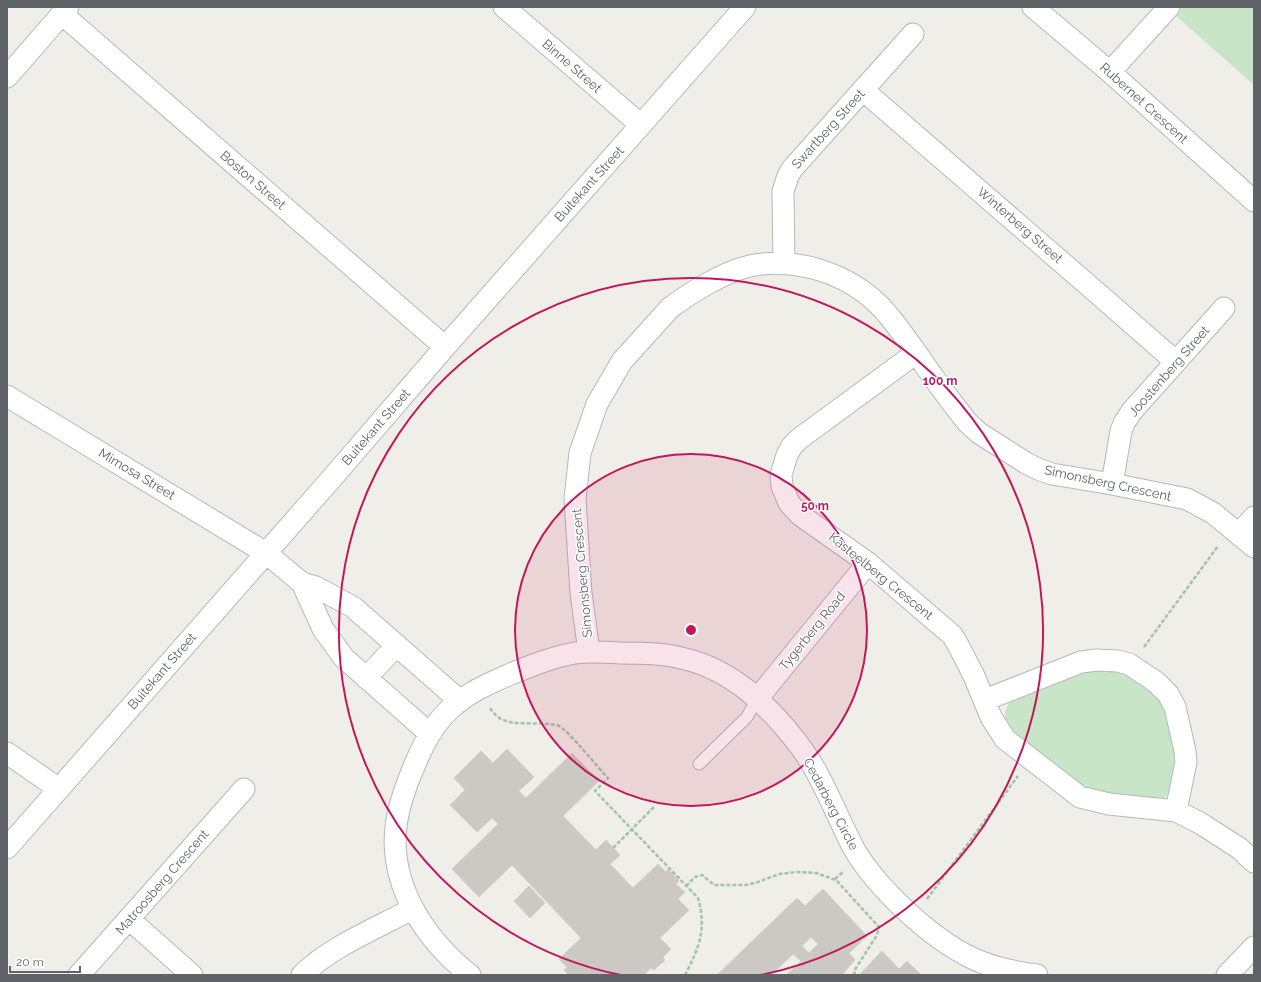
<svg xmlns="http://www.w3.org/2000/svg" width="1261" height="982" font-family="Raleway,sans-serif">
<rect width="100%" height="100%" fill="#f0eee8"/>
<path fill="#c8e5c7" d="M1182,7H1254V85L1175,15Z
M1089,670L1119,671L1127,674L1155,693L1165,709L1177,754L1171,788L1168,795L1162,799L1151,802L1085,789L1015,736L1006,723L1005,718V712L1008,704L1013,699Z"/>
<path fill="#ccc9c4" stroke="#d4d0c7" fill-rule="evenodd" d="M507,749L534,777L519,791L526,798L572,753L599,781L563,816L596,850L606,840L620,855L610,864L633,888L658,864L666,872L668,869L679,881L676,884L685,892L678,899L689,910L660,938L671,949L663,957L665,960L654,970L651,968L644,975H569L564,970L567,967L559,959L581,938L512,865L479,897L452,869L498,824L492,818L477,832L450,805L465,790L454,778L481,751L493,763Z
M529,886L545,903L530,918L514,901Z
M823,889L867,936L849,953L855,960L842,975H786L801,961L793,954L771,975H717L797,898L805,906ZM811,937L818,944L809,953L802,946Z
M882,951L899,969L907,961L921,975H859Z"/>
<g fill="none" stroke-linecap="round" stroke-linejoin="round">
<defs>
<path id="lane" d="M699,764L747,717L757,699"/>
<path id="street" d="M504,7L641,125
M1033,7L1110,72L1254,201
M62,14L445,347
M1110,72L1169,7
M7,77L68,7
M863,90L1103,298L1176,362
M784,264L783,191L788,176L792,169L913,34
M916,353L799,439L792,446L787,455L781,475L782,486L789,503L800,515L868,563L952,635L957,643L974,676L991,717L1005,739L1080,797L1109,804L1176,811L1200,823L1239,848L1254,862
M7,396L266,553L302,583L323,629L344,658L430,734
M1112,484L1121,431L1124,423L1132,411L1224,308
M1239,534L1254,517
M302,583L316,587L353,607L460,701
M589,652L581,593L575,499L580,453L597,404L622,361L670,308C691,292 724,272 750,266C796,256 849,274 881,307C893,320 903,334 913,348C930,373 948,398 967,422L979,433L1026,463L1038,469L1052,474L1112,484L1187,499L1213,513L1254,547
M366,678L397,645
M757,699L868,563
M985,700L1081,662L1097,660L1118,661L1129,664L1156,682L1168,694L1175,707L1185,751L1186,762L1176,811
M7,753L59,789
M7,848L332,478L445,347L745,7
M129,919L192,975
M79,975L244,789
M302,975C330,947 377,928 412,909
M470,975C426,940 389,886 396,827C398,807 405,788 413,769C422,747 432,726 449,710C468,692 490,683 513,673C533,665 553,657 575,653C590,651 605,652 620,653C642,653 664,653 685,659C707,664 730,677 747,690C772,710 804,747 818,775C831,799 841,824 854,849C877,888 930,938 972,958C992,968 1014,972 1037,975
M1227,975L1254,947"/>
</defs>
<use href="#lane" stroke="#b5b8bb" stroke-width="13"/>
<use href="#street" stroke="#b5b8bb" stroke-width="23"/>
<path stroke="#a0c4a9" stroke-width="2.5" stroke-dasharray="4 2" stroke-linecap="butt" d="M1144,647L1218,546
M490,708C492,711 495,715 498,717C513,728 541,720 559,726C568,730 599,769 608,778L595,791L698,898C707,929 699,948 685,975
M613,848L654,807
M835,879L843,872
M686,886L695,877L702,875L714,885H746L758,882L779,874L797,872L816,873L836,880L879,927L877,935L854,971L855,975
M927,899L1018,776"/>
<use href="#lane" stroke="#fff" stroke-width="11"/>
<use href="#street" stroke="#fff" stroke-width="21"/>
</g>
<circle cx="691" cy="630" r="176" fill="#c2185b" fill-opacity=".12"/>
<g fill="none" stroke="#c2185b" stroke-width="2">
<circle cx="691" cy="630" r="176"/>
<path d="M621 975A352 352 0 1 1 761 975"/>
</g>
<g text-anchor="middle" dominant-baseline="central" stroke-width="3" stroke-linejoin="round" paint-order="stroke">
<g font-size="13" fill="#5f6367" stroke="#fff">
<text transform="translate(572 66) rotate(41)">Binne Street</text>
<text transform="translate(1144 103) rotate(42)">Rubernet Crescent</text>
<text transform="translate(828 129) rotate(-48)">Swartberg Street</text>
<text transform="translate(253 180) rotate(41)">Boston Street</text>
<text transform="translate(589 184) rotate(-48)">Buitekant Street</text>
<text transform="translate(1020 225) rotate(41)">Winterberg Street</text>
<text transform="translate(1169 371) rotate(-49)">Joostenberg Street</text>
<text transform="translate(376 427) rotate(-49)">Buitekant Street</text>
<text transform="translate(137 474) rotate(31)">Mimosa Street</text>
<text transform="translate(1108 483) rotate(12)">Simonsberg Crescent</text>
<text transform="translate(582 573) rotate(-95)">Simonsberg Crescent</text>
<text transform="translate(881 576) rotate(39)">Kasteelberg Crescent</text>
<text transform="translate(812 631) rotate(-51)">Tygerberg Road</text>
<text transform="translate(162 671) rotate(-49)">Buitekant Street</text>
<text transform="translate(831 804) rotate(62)">Cedarberg Circle</text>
<text transform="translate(162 882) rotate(-49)">Matroosberg Crescent</text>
</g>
</g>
<circle cx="691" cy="630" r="6" fill="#c2185b" stroke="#fff" stroke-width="2"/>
<g font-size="12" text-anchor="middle" font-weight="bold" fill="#c2185b" stroke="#fff" stroke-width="3" stroke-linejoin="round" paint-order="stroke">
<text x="940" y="385">100 m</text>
<text x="815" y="510">50 m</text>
</g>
<rect width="1261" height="982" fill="none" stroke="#5f6367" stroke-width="16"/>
<path d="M10 966v6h70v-6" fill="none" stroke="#5f6367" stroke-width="2"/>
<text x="16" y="966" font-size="12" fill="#5f6367" stroke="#ffffff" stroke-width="3" paint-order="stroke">20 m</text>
</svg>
